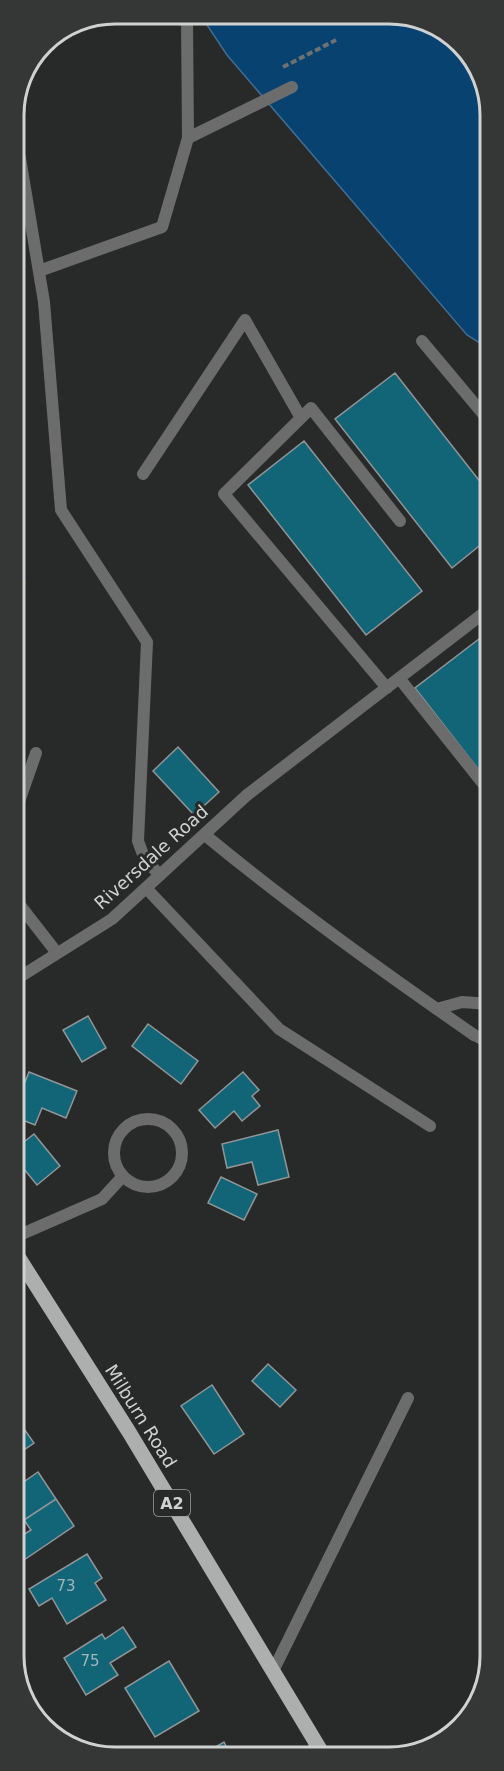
<svg xmlns="http://www.w3.org/2000/svg" width="504" height="1771" font-family="'DejaVu Sans',sans-serif">
<rect width="100%" height="100%" fill="#272a29"/>
<path fill="#2f3b0f" d="M27,580L14,631V592Z"/>
<path fill="#074271" stroke="#436d8e" stroke-width="1.5" d="M409,16L461,44L489,96V349L467,335L227,55L203,19Z"/>
<path fill="#126477" stroke="#929597" stroke-width="1.5" d="M395,373L489,493V538L452,568L335,419Z
M304,441L422,591L366,635L248,485Z
M479,639L489,652V783L415,688Z
M178,747L219,792L194,815L153,771Z
M88,1016L106,1048L82,1062L63,1030Z
M148,1024L198,1061L181,1084L132,1046Z
M29,1072L77,1091L66,1118L42,1108L35,1125L15,1117V1107Z
M243,1072L259,1090L252,1096L260,1106L242,1121L234,1111L215,1128L199,1110Z
M278,1130L289,1177L258,1185L252,1162L227,1168L222,1144Z
M34,1134L60,1166L37,1185L15,1158V1149Z
M221,1177L257,1194L244,1220L208,1203Z
M268,1364L296,1390L280,1407L252,1381Z
M212,1385L244,1434L214,1454L181,1406Z
M15,1416L34,1443L15,1456Z
M38,1472L56,1499L24,1520L15,1508V1488Z
M56,1499L74,1526L18,1564L15,1559V1540L31,1530L24,1520Z
M87,1554L102,1578L95,1583L106,1600L67,1624L52,1598L39,1606L29,1589Z
M123,1627L136,1647L110,1663L118,1675L86,1695L64,1658L102,1634L105,1639Z
M169,1661L199,1711L155,1737L125,1688Z
M224,1742L231,1756H200Z"/>
<g fill="none" stroke-linecap="round" stroke-linejoin="round">
<path stroke="#6f7271" stroke-width="4" stroke-dasharray="6 3" stroke-linecap="butt" d="M283,67L336,40"/>
<path stroke="#6b6c6b" stroke-width="12" d="M188,138L292,87
M14,143L20,158L44,302L61,510L147,642L138,841L145,860L160,875
M39,271L162,227L188,138L187,19
M422,341L489,421
M143,474L245,320L301,418
M399,678L489,791
M387,688L224,494L311,408L400,521
M247,795L489,609
M14,816L36,753
M146,888L279,1029L430,1126
M15,899L57,953
M437,1009L462,1002L490,1004
M474,1035L490,1043
M273,1671L408,1398
M304,1756L318,1745"/>
<path stroke="#6b6c6b" stroke-width="12" d="M205,835C291,906 382,971 474,1035
M15,980L112,919L247,795
M114 1153a34 34 0 1 1 68 0a34 34 0 1 1-68 0Z
M15,1237L102,1199L123,1176"/>
<path stroke="#acafad" stroke-width="15" d="M15,1252L129,1432L324,1756"/>
</g>
<g text-anchor="middle" dominant-baseline="central" stroke-width="6" stroke-linejoin="round" paint-order="stroke">
<g font-size="15" fill="#a0b6bb">
<text x="66" y="1586">73</text>
<text x="90" y="1661">75</text>
</g>
<rect fill="#272a29" stroke="#9da09f" stroke-width="1.5" x="154" y="1490" width="36" height="26" rx="4.5"/>
<g font-size="16" font-weight="bold" fill="#d0d2d2">
<text x="172" y="1503">A2</text>
</g>
<g font-size="18" fill="#d0d2d2" stroke="#272a29">
<text transform="translate(151 857) rotate(-42)">Riversdale Road</text>
<text transform="translate(141 1416) rotate(58)">Milburn Road</text>
</g>
</g>
<path d="M0 0H504V1771H0ZM115 24H389A91 91 0 0 1 480 115V1656A91 91 0 0 1 389 1747H115A91 91 0 0 1 24 1656V115A91 91 0 0 1 115 24Z" fill="#353737" fill-rule="evenodd"/>
<path fill="none" stroke="#d0d2d2" stroke-width="3" d="M115 24H389A91 91 0 0 1 480 115V1656A91 91 0 0 1 389 1747H115A91 91 0 0 1 24 1656V115A91 91 0 0 1 115 24Z"/>
</svg>
